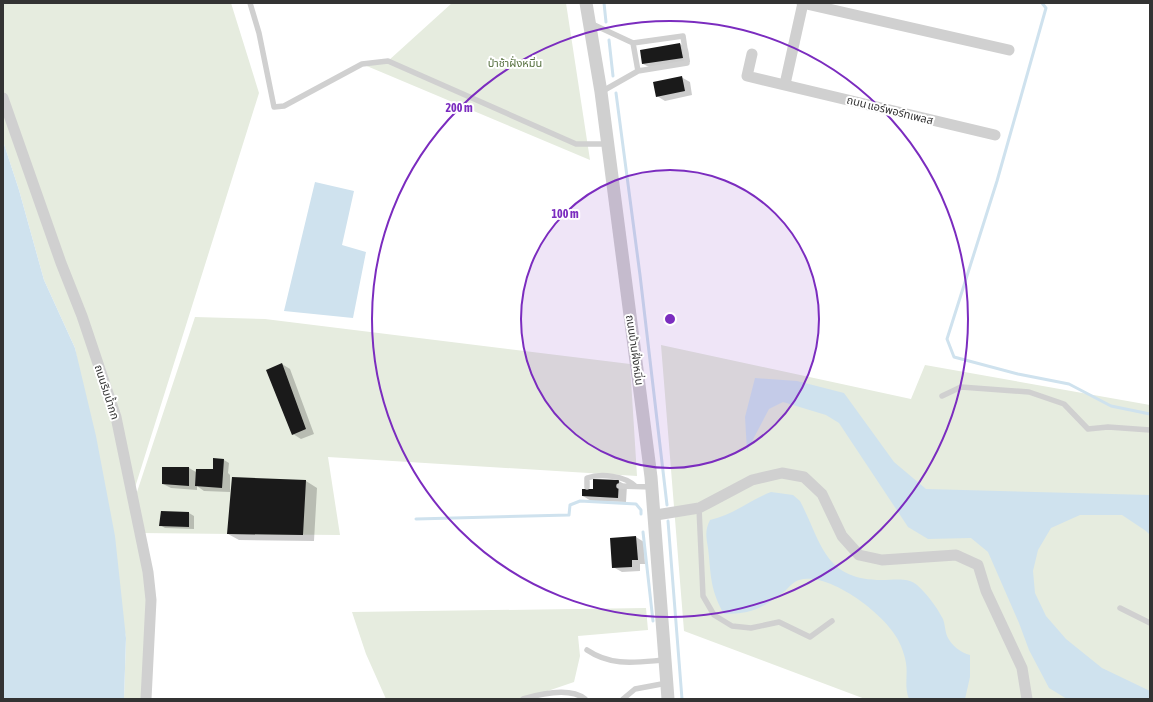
<svg xmlns="http://www.w3.org/2000/svg" width="1153" height="702" font-family="'Asap Condensed','Noto Sans Thai',sans-serif">
<rect width="100%" height="100%" fill="#fff"/>
<path fill="#e6ecdf" d="M3,3H231L259,93L132,497L134,501L195,317L265,319L630,364L637,476L328,457L340,535L140,533L151,600L146,699H124L126,638L75,348L44,280L19,190L3,141Z
M452,3H566L590,160L362,64L388,61Z
M661,345L911,399L925,365L1150,405V699H865L684,631Z
M646,608L648,630L578,636L580,656L574,682L533,696V699H386L366,654L352,612Z"/>
<path fill="#cfe2ee" d="M3,141L19,190L44,280L75,348L96,436L115,536L126,638L124,699H3Z
M315,182L354,191L342,245L366,252L353,318L284,311Z
M755,378L797,381L844,393L894,462L926,489L1150,495V535L1146,531L1122,515H1080L1051,528L1038,550L1033,571L1035,593L1046,616L1066,639L1102,668L1150,691V699H1067L1049,688L1029,650L1019,623L988,552L971,538L928,539L908,527L839,423L826,415L783,402L769,409L747,451L745,417Z
M771,492L793,495L800,501C822,543 824,580 882,580C894,580 908,577 917,585C928,595 936,606 943,619C945,624 945,631 947,636C951,645 961,653 970,655V677L965,699H909C904,687 908,675 906,663C905,657 903,651 901,646C891,618 830,571 799,580C794,581 788,588 785,591C762,608 753,614 724,614C712,593 711,580 709,557C708,541 703,534 710,520C733,515 750,500 771,492Z"/>
<path fill="#0003" d="M680,44L688,49L690,62L651,68L643,64L641,51Z
M681,77L690,82L692,95L665,101L657,96Z
M282,364L290,369L314,434L301,439L293,434Z
M224,460L229,463L228,473L230,475V492L204,491L197,486V490L171,488L163,484V468H189L196,472L214,470Z
M306,481L317,488L314,541L239,540L228,534Z
M619,481L627,486L626,502L591,501L583,496Z
M189,513L194,516V529L165,528L160,525Z
M636,537L644,542L645,564H640V571L622,572L613,567Z"/>
<g fill="none" stroke-linecap="round" stroke-linejoin="round">
<path stroke="#cfe2ee" stroke-width="3" d="M604,3L606,22
M1042,3L1046,8L997,181L947,339L954,357L1018,374L1069,384L1111,406L1150,414
M609,40L613,76
M616,93L640,275L667,505
M416,519L569,515L570,505L580,501L636,504L641,510V514
M668,521L682,699
M643,532L653,621"/>
</g>
<path fill="#1a1a1a" d="M680,43L683,58L642,64L640,50Z
M682,76L685,91L656,97L653,82Z
M282,363L306,429L292,435L266,370Z
M213,458L224,459L222,488L195,486L196,469H213Z
M162,467H189V486L162,484Z
M232,477L306,480L303,535L227,534Z
M593,479L619,480L618,498L582,496V489H593Z
M161,511L189,512V527L159,526Z
M636,536L638,560H632V567L612,568L610,538Z"/>
<g fill="none" stroke-linecap="round" stroke-linejoin="round">
<path stroke="#d0d0d0" stroke-width="5.5" d="M250,3L259,33L274,107L284,106L362,64L388,61L576,144H607
M590,23L633,43L683,36L687,63L638,71L601,92
M633,43L638,71
M942,396L961,387L1029,392L1064,404L1088,429L1108,427L1150,430
M619,486L652,487
M587,487V478C601,473 625,476 635,486
M699,508L703,596L714,615L732,626L751,628L779,622L810,637L832,621
M1120,608L1150,623
M587,650C612,667 637,662 665,660
M523,699C540,694 570,687 585,699
M623,699L635,689L667,683"/>
<path stroke="#d0d0d0" stroke-width="11" d="M802,3L1009,50
M752,54L747,76L995,135
M785,84L803,3
M3,98L61,263L82,316L116,417L148,572L151,600L146,699
M656,515L699,508L752,480L782,473L804,477L822,494L842,536L859,555L882,560L956,555L978,565L986,591L1022,668L1027,699"/>
<path stroke="#d0d0d0" stroke-width="13" d="M586,3L601,92L651,477L668,699"/>
</g>
<circle cx="670" cy="319" r="149" fill="#7b2cbf" fill-opacity=".12"/>
<g fill="none" stroke="#7b2cbf" stroke-width="2">
<circle cx="670" cy="319" r="149"/>
<circle cx="670" cy="319" r="298"/>
</g>
<g text-anchor="middle" dominant-baseline="central" stroke-width="4" stroke-linejoin="round" paint-order="stroke">
<g font-size="11" fill="#56703f" stroke="#fff">
<text x="515" y="63">ป่าช้าฝั่งหมิ่น</text>
</g>
<g font-size="11" fill="#333" stroke="#fff">
<text transform="translate(890 110) rotate(14)">ถนน แอร์พอร์ทเพลส</text>
<text transform="translate(635 350) rotate(82)">ถนนบ้านฝั่งหมิ่น</text>
<text transform="translate(107 392) rotate(72)">ถนนริมน้ำกก</text>
</g>
</g>
<circle cx="670" cy="319" r="6" fill="#7b2cbf" stroke="#fff" stroke-width="2"/>
<g font-size="12" text-anchor="middle" font-weight="bold" fill="#7b2cbf" stroke="#fff" stroke-width="4" stroke-linejoin="round" paint-order="stroke">
<text x="459" y="112">200 m</text>
<text x="565" y="218">100 m</text>
</g>
<rect width="1153" height="702" fill="none" stroke="#333333" stroke-width="8"/>
</svg>
